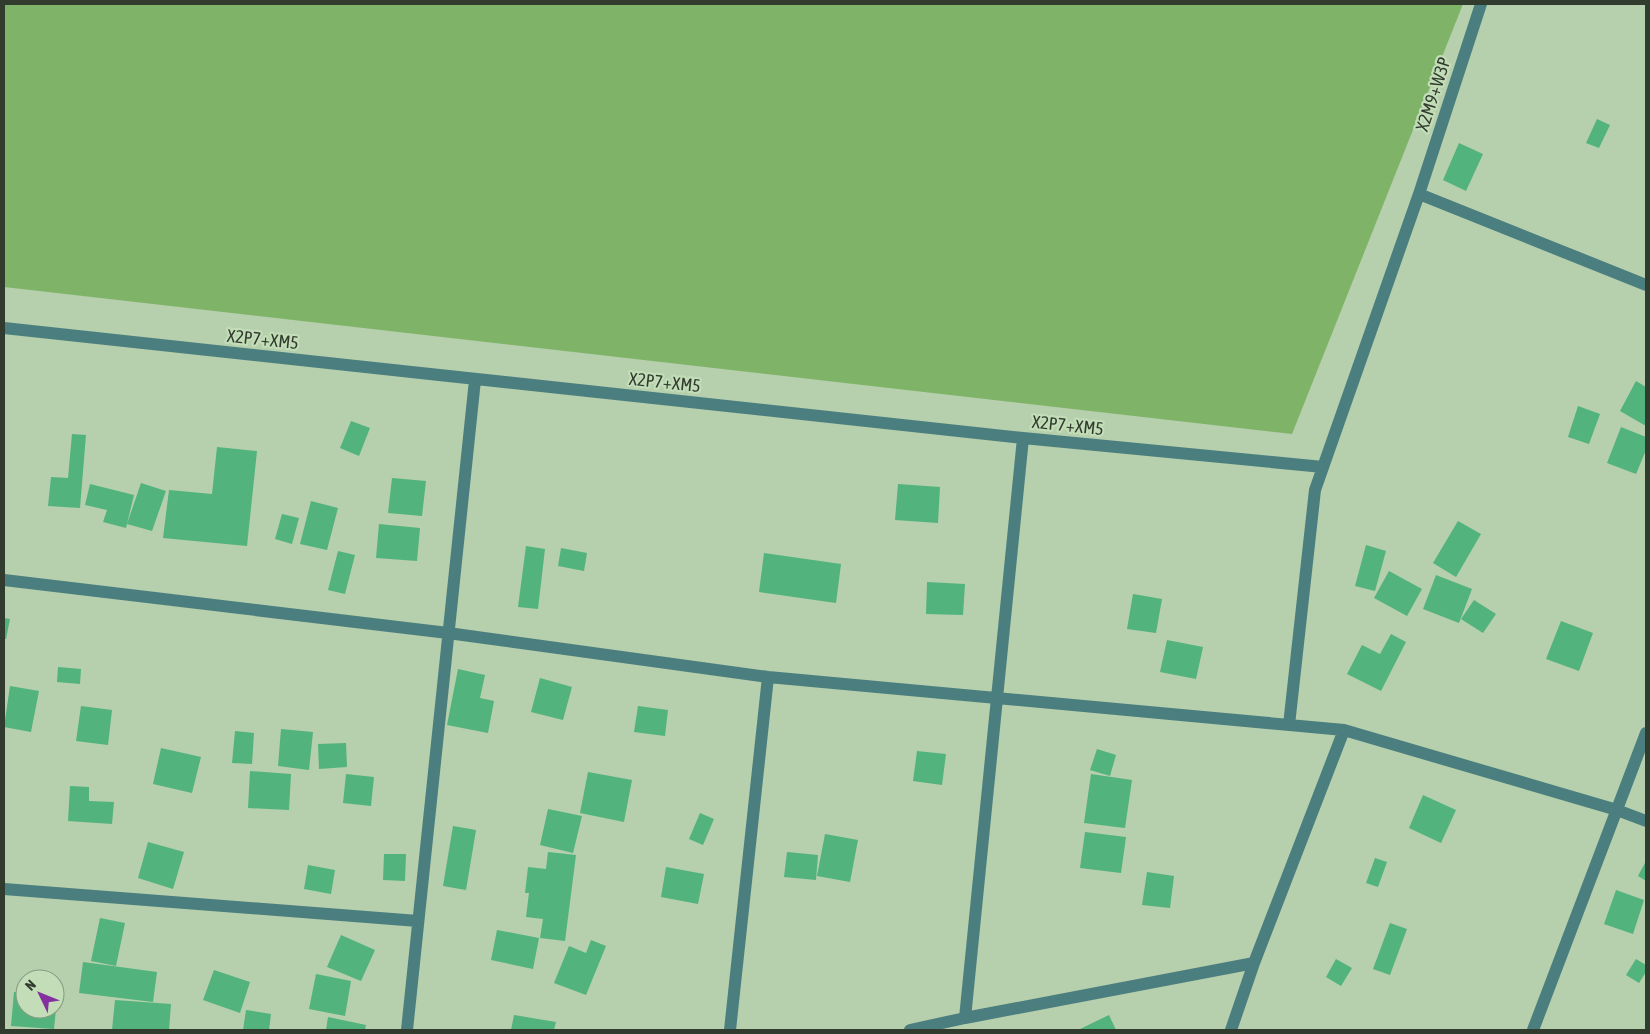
<svg xmlns="http://www.w3.org/2000/svg" width="1650" height="1034" font-family="'Asap Condensed',sans-serif">
<rect width="100%" height="100%" fill="#b6cfac"/>
<path fill="#7fb468" d="M4,4H1463L1292,434L4,287Z"/>
<path fill="#52b37d" d="M1597,119L1610,125L1599,148L1586,143Z
M1459,143L1483,154L1466,191L1443,180Z
M1636,381L1646,387V426L1620,411Z
M1578,406L1600,414L1589,444L1568,437Z
M351,421L370,428L359,456L340,448Z
M1621,427L1646,437V450L1636,474L1607,463Z
M72,434L86,435L80,508L48,506L51,477L68,478Z
M217,447L257,451L247,546L163,538L169,490L212,494Z
M392,478L426,481L422,516L388,513Z
M141,483L166,491L152,531L127,524Z
M90,484L134,495L126,528L103,522L107,510L85,505Z
M898,484L940,487L938,523L895,520Z
M311,501L338,508L327,550L300,544Z
M282,514L299,518L292,544L275,539Z
M1458,521L1481,534L1456,577L1433,563Z
M379,524L420,528L417,561L376,558Z
M1366,545L1386,551L1375,591L1355,586Z
M526,546L545,549L538,609L518,607Z
M561,548L587,553L584,571L558,566Z
M338,551L355,555L345,594L328,590Z
M764,553L841,564L836,603L759,592Z
M1389,571L1422,589L1407,616L1374,598Z
M1436,575L1472,589L1459,623L1423,609Z
M927,582L965,584L963,615L926,614Z
M1133,594L1162,599L1156,633L1127,629Z
M1474,600L1496,614L1483,633L1461,619Z
M4,618L10,619L6,639H4Z
M1561,621L1593,633L1579,671L1546,659Z
M1391,634L1406,642L1381,691L1347,674L1362,645L1380,654Z
M1167,640L1203,647L1196,679L1160,672Z
M58,667L81,669L80,684L57,682Z
M458,669L485,675L480,698L494,701L488,733L447,725Z
M540,678L572,687L563,720L531,712Z
M10,686L39,691L31,732L4,727Z
M81,706L112,710L108,745L76,741Z
M638,706L668,710L665,736L634,732Z
M281,729L313,732L309,770L278,766Z
M235,731L254,733L252,764L232,763Z
M346,743L347,767L319,769L318,744Z
M161,748L201,757L192,793L153,784Z
M1097,749L1116,755L1110,776L1090,770Z
M917,751L946,754L942,785L913,781Z
M250,771L291,774L289,810L248,808Z
M588,772L632,780L624,822L580,813Z
M346,774L374,777L371,806L343,803Z
M1091,774L1132,780L1125,828L1084,823Z
M70,786L89,787V801L114,802L112,824L68,821Z
M1423,795L1456,810L1441,843L1409,828Z
M548,809L582,816L573,853L540,845Z
M700,813L714,819L703,845L689,839Z
M453,826L476,830L466,890L443,886Z
M1085,832L1126,837L1121,873L1080,868Z
M825,834L858,840L850,882L817,876Z
M148,842L184,852L173,889L138,878Z
M548,852L576,855L565,941L540,938L543,919L526,917L529,893H525L528,867L546,869Z
M787,852L818,855L816,880L784,877Z
M384,854H406L405,881L383,880Z
M1375,858L1387,862L1378,887L1366,883Z
M1646,861V881L1638,876Z
M308,865L335,870L331,894L304,889Z
M666,867L704,874L698,904L661,897Z
M1147,872L1174,876L1170,908L1142,905Z
M1616,890L1644,900L1633,934L1604,924Z
M100,918L125,923L116,966L91,961Z
M1390,923L1407,929L1390,975L1373,969Z
M497,930L539,938L533,969L491,960Z
M341,935L375,950L361,981L327,967Z
M591,940L606,946L586,995L554,983L569,946L586,953Z
M1336,959L1352,968L1341,986L1326,977Z
M1636,959L1646,965V972L1639,983L1626,975Z
M83,962L157,972L153,1002L79,993Z
M214,970L250,982L240,1013L203,1000Z
M316,974L351,981L345,1016L309,1009Z
M14,992L25,993V1009H56L54,1029L11,1026Z
M55,995H58L56,1009H55Z
M115,1000L171,1004L169,1030H112Z
M246,1010L271,1014L269,1030H243Z
M514,1015L556,1022L554,1030H511Z
M1109,1015L1116,1030H1078Z
M328,1017L366,1025L365,1030H326Z"/>
<g fill="none" stroke-linecap="round" stroke-linejoin="round">
<path stroke="#4b7e7e" stroke-width="12" d="M1419,194L1481,4
M4,328L1023,438L1323,467
M4,580L448,633L768,677L1344,730L1617,810L1646,821
M1289,725L1315,490L1419,194L1646,285
M4,889L418,921
M965,1018L1023,438
M407,1030L475,380
M730,1030L768,677
M910,1030L965,1018L1254,963
M1231,1030L1254,963L1344,730
M1533,1030L1646,733"/>
</g>
<g text-anchor="middle" dominant-baseline="central" stroke-width="4.5" stroke-linejoin="round" paint-order="stroke">
<g font-size="18" fill="#323c2e" stroke="#c2ddb8">
<text transform="translate(1433 94) rotate(-72)">X2M9+W3P</text>
<text transform="translate(263 339) rotate(6)">X2P7+XM5</text>
<text transform="translate(665 382) rotate(6)">X2P7+XM5</text>
<text transform="translate(1068 425) rotate(6)">X2P7+XM5</text>
</g>
</g>
<rect width="1650" height="1034" fill="none" stroke="#323c2e" stroke-width="10"/>
<g transform="translate(40 994) rotate(313)"><circle r="24" fill="#c2ddb8" stroke="#889d81"/>
<path d="M0-4L9 19L0 12L-9 19Z" fill="#84309f"/>
<text y="-8" font-size="14" font-weight="bold" text-anchor="middle" fill="#323c2e">N</text>
</g>
</svg>
